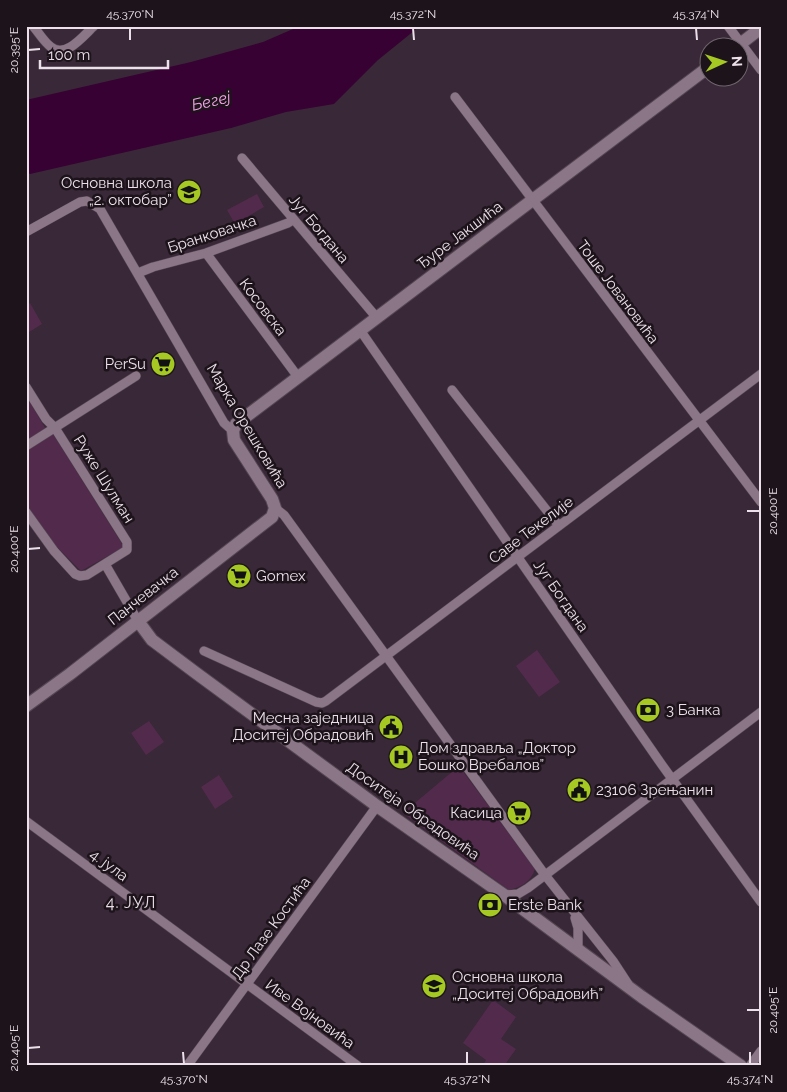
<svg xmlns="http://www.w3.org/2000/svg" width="787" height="1092" font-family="Raleway,sans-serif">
<rect width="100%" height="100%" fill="#392837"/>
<path fill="#522a4c" d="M257,194L264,207L235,224L227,210Z
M30,303L42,324L26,334V306Z
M29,401L47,431L26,444V402Z
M53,434L124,547L81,571L56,546L26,505V449Z
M537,650L560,682L539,697L516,666Z
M149,721L164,742L146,755L131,733Z
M459,766L535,869C531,882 521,887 509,890L403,813Z
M219,775L233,797L215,809L201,787Z
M493,1000L516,1017L501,1039L516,1049L504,1066H484L483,1065L486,1060L463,1043Z"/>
<path fill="#380134" d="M300,26H420L378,60L334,104L286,112L231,128L30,174L26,172V100L191,62L263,42Z"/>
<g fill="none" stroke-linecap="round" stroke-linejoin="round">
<defs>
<path id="street" d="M33,26C39,33 44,42 51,47C66,59 84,35 94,26
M728,26L761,70
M455,97L761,502
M242,158L377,318
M26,232L80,202L87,201L100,209L224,423L233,431
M206,253L298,377
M138,273L153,267L206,253L288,223L293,220
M360,330L662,765L761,902
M26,387L46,419L55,428L127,542V550L87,575L80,576L75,574L54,551L26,512
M452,390L559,526
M26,446L136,376
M275,508L284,515L545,875L613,961L628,984
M105,564L138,621
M204,651L316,702L322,703L326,701L761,374
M26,821L358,1066
M504,895L518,894L528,888L761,712
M575,918L578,928V951
M187,1066L377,806
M750,1066L761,1051"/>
<path id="secondary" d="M735,48L761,28
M138,621L152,640L196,673L377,806L504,895L642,997L741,1066
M26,706L70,674L272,517L275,508L272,499L234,440L233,431L236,424L710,66"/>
</defs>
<use href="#street" stroke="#554653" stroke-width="10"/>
<use href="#secondary" stroke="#554653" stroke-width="14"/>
<use href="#street" stroke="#8b7687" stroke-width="9"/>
<use href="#secondary" stroke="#8b7687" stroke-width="12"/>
</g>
<path fill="none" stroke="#ece0ea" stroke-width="2" d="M130,28V40M413,28L414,40M696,28L697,40M28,50L40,49M747,511H760M28,549L40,548M747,1010H760M28,1048L40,1047M183,1052L184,1064M467,1052V1064M750,1052V1064"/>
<defs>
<symbol id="school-disc" viewBox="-11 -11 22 22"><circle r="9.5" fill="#a5c823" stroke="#1c141a"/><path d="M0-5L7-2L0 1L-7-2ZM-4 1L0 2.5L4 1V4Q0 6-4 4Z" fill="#111"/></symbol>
<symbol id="supermarket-disc" viewBox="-11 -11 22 22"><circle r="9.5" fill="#a5c823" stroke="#1c141a"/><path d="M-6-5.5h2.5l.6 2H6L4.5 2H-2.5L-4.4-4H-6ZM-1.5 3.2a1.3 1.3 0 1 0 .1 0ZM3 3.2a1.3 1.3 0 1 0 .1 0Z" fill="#111"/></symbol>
<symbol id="bank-disc" viewBox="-11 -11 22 22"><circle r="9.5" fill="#a5c823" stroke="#1c141a"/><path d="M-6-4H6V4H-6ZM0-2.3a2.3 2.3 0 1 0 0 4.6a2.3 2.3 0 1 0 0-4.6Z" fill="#111"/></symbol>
<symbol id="civic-disc" viewBox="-11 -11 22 22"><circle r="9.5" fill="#a5c823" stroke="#1c141a"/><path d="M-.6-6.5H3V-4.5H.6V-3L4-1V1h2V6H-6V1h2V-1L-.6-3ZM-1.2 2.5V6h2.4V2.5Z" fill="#111"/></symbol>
<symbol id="hospital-disc" viewBox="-11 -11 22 22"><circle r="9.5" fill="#a5c823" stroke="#1c141a"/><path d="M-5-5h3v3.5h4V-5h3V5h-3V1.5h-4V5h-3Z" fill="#111"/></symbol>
</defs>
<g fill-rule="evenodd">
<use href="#school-disc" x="175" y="178" width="28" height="28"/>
<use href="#supermarket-disc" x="149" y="350" width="28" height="28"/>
<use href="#supermarket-disc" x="225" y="562" width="28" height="28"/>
<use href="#bank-disc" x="634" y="696" width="28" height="28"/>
<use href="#civic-disc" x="377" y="713" width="28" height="28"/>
<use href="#hospital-disc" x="387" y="743" width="28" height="28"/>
<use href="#civic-disc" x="565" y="776" width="28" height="28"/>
<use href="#supermarket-disc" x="505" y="799" width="28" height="28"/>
<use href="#bank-disc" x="476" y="891" width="28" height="28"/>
<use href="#school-disc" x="420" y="972" width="28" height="28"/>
</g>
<g text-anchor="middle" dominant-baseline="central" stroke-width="5" stroke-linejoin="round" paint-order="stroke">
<g font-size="15" fill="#ece0ea" stroke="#1c141a" text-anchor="start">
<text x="172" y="183" text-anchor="end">Основна школа<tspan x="172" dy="17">„2. октобар”</tspan></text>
<text x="146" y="364" text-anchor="end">PerSu</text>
<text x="256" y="576">Gomex</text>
<text x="666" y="710">3 Банка</text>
<text x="374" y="718" text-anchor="end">Месна заједница<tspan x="374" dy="17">Доситеј Обрадовић</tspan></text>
<text x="418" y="748">Дом здравља „Доктор<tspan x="418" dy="17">Бошко Вребалов”</tspan></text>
<text x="596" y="790">23106 Зрењанин</text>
<text x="502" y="813" text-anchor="end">Касица</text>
<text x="508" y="905">Erste Bank</text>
<text x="452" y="977">Основна школа<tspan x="452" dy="17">„Доситеј Обрадовић”</tspan></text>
</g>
<g font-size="15" fill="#ece0ea" stroke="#1c141a">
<text transform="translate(319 229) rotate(50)">Југ Богдана</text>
<text transform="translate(212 234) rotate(-18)">Бранковачка</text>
<text transform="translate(460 235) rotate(-37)">Ђуре Јакшића</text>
<text transform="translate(618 292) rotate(53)">Тоше Јовановића</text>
<text transform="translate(263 307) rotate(53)">Косовска</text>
<text transform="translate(247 426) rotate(59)">Марка Орешковића</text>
<text transform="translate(104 479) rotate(58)">Руже Шулман</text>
<text transform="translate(531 530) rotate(-37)">Саве Текелије</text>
<text transform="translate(143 596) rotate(-38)">Панчевачка</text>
<text transform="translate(561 596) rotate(55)">Југ Богдана</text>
<text transform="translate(413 811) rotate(35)">Доситеја Обрадовића</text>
<text transform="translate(109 865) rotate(36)">4. јула</text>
<text transform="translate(271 928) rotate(-54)">Др Лазе Костића</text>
<text transform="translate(310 1014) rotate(36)">Иве Војновића</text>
</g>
<g font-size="16" font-style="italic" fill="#f9a5ed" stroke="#1c141a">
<text transform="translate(211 101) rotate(-13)">Бегеј</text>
</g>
<g font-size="16" letter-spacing="1" fill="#ece0ea" stroke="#1c141a">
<text x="131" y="902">4. ЈУЛ</text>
</g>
</g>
<rect width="787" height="1092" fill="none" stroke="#1c141a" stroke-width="55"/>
<g transform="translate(724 62) rotate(87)"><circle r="24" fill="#1c141a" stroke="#6f666d"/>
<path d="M0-4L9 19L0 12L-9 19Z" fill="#a5c823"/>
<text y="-8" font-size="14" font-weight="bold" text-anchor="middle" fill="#ece0ea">N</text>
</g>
<path d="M40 60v8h128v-8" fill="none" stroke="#ece0ea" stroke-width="2.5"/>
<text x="48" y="60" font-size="15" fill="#ece0ea" stroke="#1c141a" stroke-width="4" paint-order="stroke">100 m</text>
<rect x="28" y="28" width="732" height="1036" fill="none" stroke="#ece0ea" stroke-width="2"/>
<g font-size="12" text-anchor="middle" fill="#ece0ea">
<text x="130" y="18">45.370°N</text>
<text x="413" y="18">45.372°N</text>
<text x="696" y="18">45.374°N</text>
<text transform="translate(14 50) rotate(-90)" y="4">20.395°E</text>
<text transform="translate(773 511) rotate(-90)" y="4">20.400°E</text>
<text transform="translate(14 549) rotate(-90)" y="4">20.400°E</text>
<text transform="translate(773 1010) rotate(-90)" y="4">20.405°E</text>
<text transform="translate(14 1048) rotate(-90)" y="4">20.405°E</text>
<text x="184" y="1083">45.370°N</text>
<text x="467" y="1083">45.372°N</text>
<text x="750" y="1083">45.374°N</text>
</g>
</svg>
